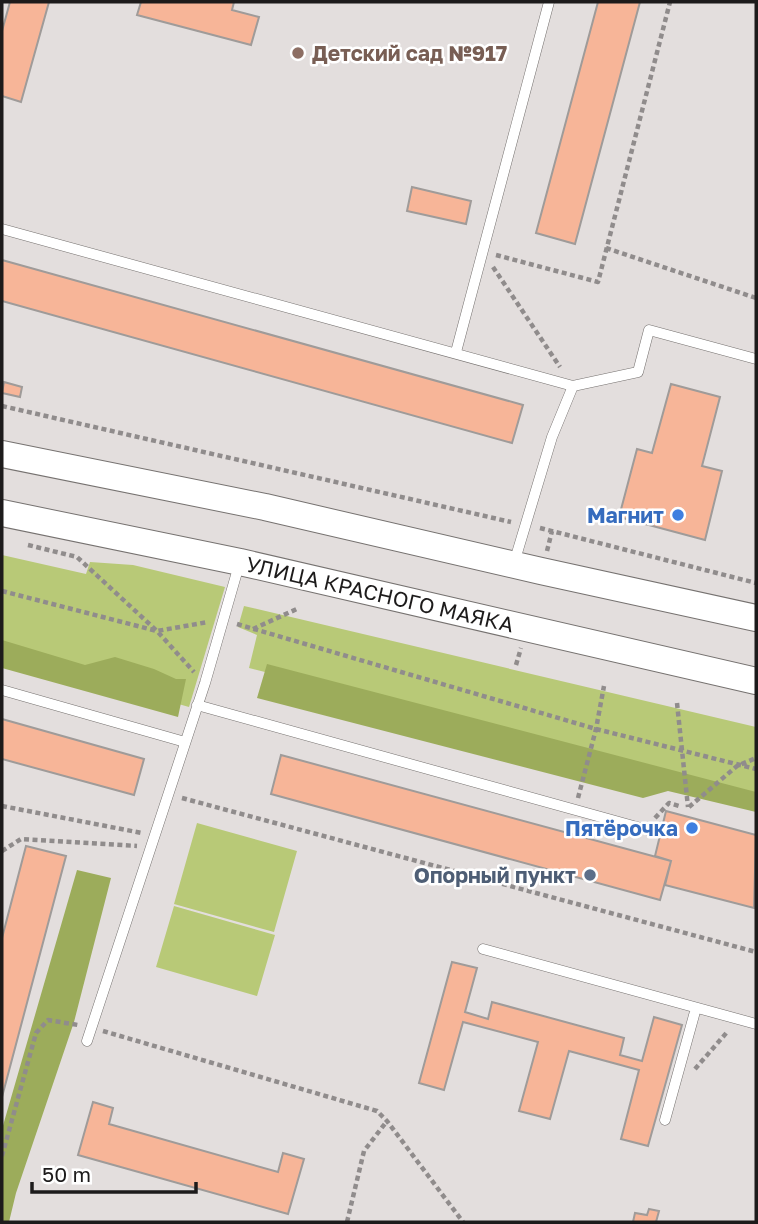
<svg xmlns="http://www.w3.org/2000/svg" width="758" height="1224" font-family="'Golos Text',sans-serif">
<rect width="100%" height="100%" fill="#e3dedd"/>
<path fill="#b8c977" d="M2,555L86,574L90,562L133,565L225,587L189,707L2,654Z
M244,606L756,727V795L249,668L257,635L238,627Z
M197,823L297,851L274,932L174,904Z
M174,906L275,935L257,996L156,967Z"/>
<path fill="#9cac5b" d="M2,640L85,665L115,657L154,669L176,679H186L178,717L2,668Z
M267,664L756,792V812L668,791L643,798L257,698Z
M77,870L111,878L74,1022L16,1193L9,1222H2V1129Z"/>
<path fill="#f7b598" stroke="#9f9b99" stroke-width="2" d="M10,2H49L21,102L2,96V31Z
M141,2H234L232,10L259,17L251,45L137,15Z
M598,2H640L575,244L536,233Z
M412,187L471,201L466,224L407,211Z
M2,260L523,405L512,443L2,301Z
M4,382L22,387L20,397L2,393Z
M671,384L720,397L702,466L722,471L705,540L619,517L637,449L652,453Z
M2,719L144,759L134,795L2,759Z
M281,755L671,861L660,900L271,794Z
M666,811L756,835L754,908L665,885L671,861L655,856Z
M26,846L66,856L2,1097V938Z
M452,962L477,968L465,1012L488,1019L492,1002L624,1038L620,1055L642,1061L654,1017L682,1025L648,1146L621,1139L639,1070L569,1051L550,1119L519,1111L538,1042L463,1022L444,1090L419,1083Z
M93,1102L113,1108L109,1124L278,1172L283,1153L304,1159L288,1214L78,1155Z
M649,1209L659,1211L656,1222H633L635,1213L647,1215Z"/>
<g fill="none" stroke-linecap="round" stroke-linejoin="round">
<defs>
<path id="lane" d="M2,229L573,386L552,437L514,563
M456,352L549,2
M573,386L638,372L649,330L756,359
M2,690L185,742
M197,705L655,832
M483,949L756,1024
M87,1041L205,683L239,565
M665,1120L696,1008"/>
<path id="secondary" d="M2,454L265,507L541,571L756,618
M2,513L240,562L756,681"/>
</defs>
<use href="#lane" stroke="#767270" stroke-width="11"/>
<use href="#secondary" stroke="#767270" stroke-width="28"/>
<path stroke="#908c8c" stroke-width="4.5" stroke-dasharray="5 3.5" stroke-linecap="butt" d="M606,248L756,298
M496,255L598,282L670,2
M493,267L560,367
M2,406L511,522
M540,528L756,583
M28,545L77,557L157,631L194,672
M547,551L552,531
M2,591L157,631L208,622
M237,624L596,729L756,769
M253,629L299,608
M516,665L521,648
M677,703L688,807
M182,798L756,952
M578,798L596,729L604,686
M2,806L142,833
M689,807L737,766L756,758
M655,818L669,803L679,806
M2,851L21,839L137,846
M103,1031L377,1111L387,1121L463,1222
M695,1069L728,1031
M2,1156L36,1033L48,1020L78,1025
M347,1222L364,1151L387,1121"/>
<use href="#lane" stroke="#fff" stroke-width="10"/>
<use href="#secondary" stroke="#fff" stroke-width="26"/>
</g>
<circle fill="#8d6e63" stroke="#fff" stroke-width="2.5" cx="298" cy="53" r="7"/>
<g fill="#3f7fe0" stroke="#fff" stroke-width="2.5">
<circle cx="678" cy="515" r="7"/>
<circle cx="692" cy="828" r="7"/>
</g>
<circle fill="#5c6f8a" stroke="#fff" stroke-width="2.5" cx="590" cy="875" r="7"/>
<g text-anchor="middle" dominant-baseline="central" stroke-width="5" stroke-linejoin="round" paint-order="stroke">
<g font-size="21" font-weight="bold" fill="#785e54" stroke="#fff" text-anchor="start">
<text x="312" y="53">Детский сад №917</text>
</g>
<g font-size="21" font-weight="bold" fill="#366cbe" stroke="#fff" text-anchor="end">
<text x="664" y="515">Магнит</text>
<text x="678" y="828">Пятёрочка</text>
</g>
<g font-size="21" fill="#1d1b1b" stroke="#fff">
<text transform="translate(380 594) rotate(13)">УЛИЦА КРАСНОГО МАЯКА</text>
</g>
<g font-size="21" font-weight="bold" fill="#4e5e75" stroke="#fff" text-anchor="end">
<text x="576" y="875">Опорный пункт</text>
</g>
</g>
<rect width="758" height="1224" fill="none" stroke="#1d1b1b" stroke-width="7"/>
<path d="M32 1182v10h164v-10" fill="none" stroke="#1d1b1b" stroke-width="3.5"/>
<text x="42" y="1182" font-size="21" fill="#1d1b1b" stroke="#ffffff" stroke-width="5" paint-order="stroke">50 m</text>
</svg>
